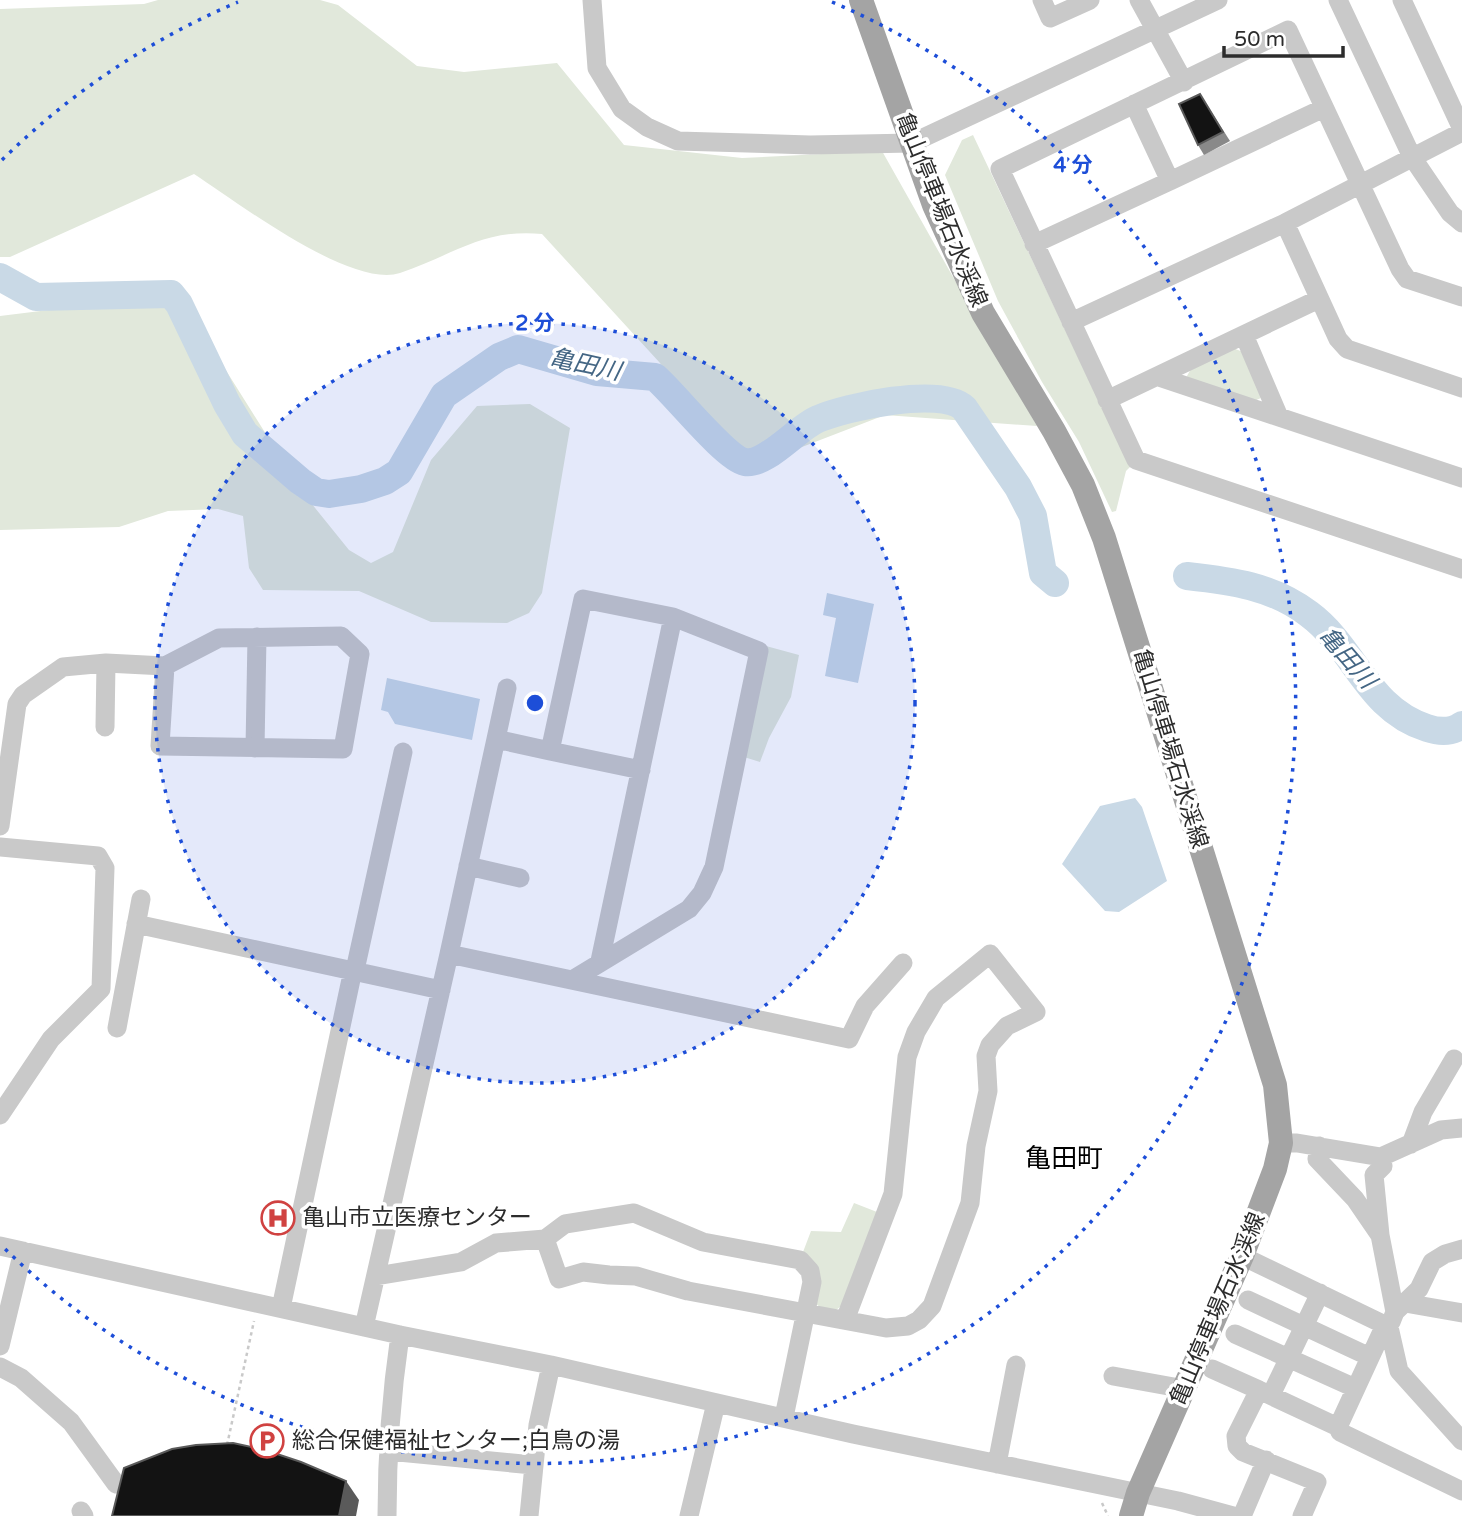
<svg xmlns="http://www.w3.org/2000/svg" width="1462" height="1516" font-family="'Varela Round','Noto Sans JP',sans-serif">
<rect width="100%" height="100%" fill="#fff"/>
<path fill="#e1e8db" d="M158,0H320L338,5L417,66L464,72L557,63L624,145L742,158L882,151L1037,426L885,415L789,452L739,455L716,446L660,363L542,234C484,228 451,256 400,273C351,289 237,202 194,174L10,257H0V9L144,4Z
M973,135L1130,467L1126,471L1116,511L1112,512L1079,442L1042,382L998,301L945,175L962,140Z
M178,294L303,493L349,550L371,563L393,552L431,460L477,406L530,404L570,428L542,593L529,613L507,623L431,622L359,591L263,590L249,568L243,516L218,509L168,511L119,527L0,530V316Z
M1233,348L1243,352L1261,398L1254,401L1188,380L1187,376L1192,367Z
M766,646L799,655L791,697L769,738L760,762L744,757Z
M854,1203L877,1212L841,1306L835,1311L821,1308L815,1303L803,1252L811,1231L841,1232Z"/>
<path fill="#c9d9e6" d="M827,593L874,604L858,683L825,676L836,618L823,615Z
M387,678L480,699L472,740L395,724L388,712L381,710Z
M1135,798L1142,807L1167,881L1119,912L1105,911L1062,864L1100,806Z"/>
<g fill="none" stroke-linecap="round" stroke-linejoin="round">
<path stroke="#c9d9e6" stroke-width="28" d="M0,277L36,297L171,294L179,304L227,404L245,434L300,481L316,492L329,494L361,489L385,481L399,472L444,395L499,357L518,349L597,372L655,377C674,393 725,458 745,462C766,466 798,427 818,419C846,407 941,386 964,408L1018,487L1033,516L1043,573L1055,583
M1187,576C1232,581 1272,586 1309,614C1355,648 1367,709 1427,728C1439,732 1451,733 1462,725"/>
<path stroke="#c9c9c9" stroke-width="2.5" stroke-dasharray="3.5 3.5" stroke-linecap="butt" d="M227,1445L254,1321
M1102,1503L1108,1516"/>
<path stroke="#c9c9c9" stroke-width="19" d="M592,0L597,68L622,109L647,127L678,141L810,145L912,143L1218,0
M1042,0L1050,18L1090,0
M1139,0L1184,82
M1338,0L1412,157L1450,213L1462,223
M1402,0L1462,129
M1170,181L1324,108
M1285,223L1338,339L1347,349L1462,388
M1034,244L1170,181L1134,104
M1462,297L1407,279L1400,269L1288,30L1000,169L1136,460L1462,569
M1071,322L1285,223L1462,132
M1244,335L1279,417
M1159,377L1462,478
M1107,400L1319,299
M105,727L106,663
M496,739L507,688
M255,748L257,637
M550,751L641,770
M0,826L17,704L23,695L63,667L106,663L165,666L219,638L341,636L360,654L343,749L160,746L165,666
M0,847L98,856L105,868L101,989L51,1039L0,1115
M468,866L520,878
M136,924L441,990
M600,961L673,617
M355,970L403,752
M572,980L689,909L702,893L714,867L759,651L673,617L583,599L550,751L496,739L449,954L849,1039L865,1006L903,963
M117,1028L141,899
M1281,1143H1297L1381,1157L1441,1130L1462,1128
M1411,1144L1423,1112L1454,1059
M1319,1146L1317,1159L1355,1199L1379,1234
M1381,1157L1383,1166L1374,1175L1380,1235L1395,1312
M545,1239L565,1224L634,1213L703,1242L800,1260L810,1271L812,1282L784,1417
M0,1246L400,1335L551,1365L853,1434L1178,1501L1233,1516
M1242,1256L1389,1327L1399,1371L1462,1441
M376,1276L461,1262L496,1243L545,1239L559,1279L583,1272L609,1275L636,1276L688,1291L886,1328L908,1326L919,1320L932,1306L970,1203L976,1146L988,1091L986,1056L990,1045L1007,1026L1036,1012L990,954L936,998L916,1032L907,1057L893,1194L845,1320
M1248,1300L1370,1357
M1405,1303L1462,1313
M281,1308L353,970
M1391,1322L1395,1312L1419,1289L1432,1262L1445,1254L1462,1249
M364,1327L449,954
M1235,1334L1355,1388
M0,1346L23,1251
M0,1367L21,1378L71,1422L116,1484
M1212,1369L1259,1390
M1113,1376L1185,1389
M1271,1395L1320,1293
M1338,1427L1340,1432L1462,1491
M388,1451L533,1465
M997,1464L1016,1365
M81,1511L84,1516
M387,1516C387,1455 391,1396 400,1335
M529,1516L538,1425L551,1365
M689,1516L716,1403
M1242,1516L1266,1460
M1302,1516L1317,1482L1243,1452L1237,1446L1236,1436L1259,1390L1338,1427L1385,1325"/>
<path stroke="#a4a4a4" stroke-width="24" d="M861,0L934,205L983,313L1054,431L1083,485L1104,538L1275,1085L1281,1143L1275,1169L1242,1256L1138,1493L1131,1516"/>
</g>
<path fill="#898989" d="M1200,94L1230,141L1204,155L1198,145Z"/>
<path fill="#5a5a5a" d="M346,1481L359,1500L356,1516H339Z"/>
<path fill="#131313" stroke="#5a5a5a" stroke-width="2" d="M1200,94L1223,132L1198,145L1179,104Z
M233,1443L265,1450L301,1462L346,1481L339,1516H112L124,1468L172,1449L196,1445Z"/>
<circle cx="535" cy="703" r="380" fill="#1d4ed8" fill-opacity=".12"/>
<g fill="none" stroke="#1d4ed8" stroke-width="3.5" stroke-dasharray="3.5 7">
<circle cx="535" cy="703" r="380"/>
<path d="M2 160A761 761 0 0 1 238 2M832 2A761 761 0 1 1 2 1246"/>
</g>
<defs>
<symbol id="hospital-ring" viewBox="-11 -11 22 22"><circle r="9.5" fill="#fff" stroke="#d04241" stroke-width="1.5"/><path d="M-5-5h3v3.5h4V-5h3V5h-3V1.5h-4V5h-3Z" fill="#d04241"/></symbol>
<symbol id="parking-ring" viewBox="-11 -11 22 22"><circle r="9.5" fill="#fff" stroke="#d04241" stroke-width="1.5"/><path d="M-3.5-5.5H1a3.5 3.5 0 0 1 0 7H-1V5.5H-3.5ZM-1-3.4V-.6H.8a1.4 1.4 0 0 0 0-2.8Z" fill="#d04241"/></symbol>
</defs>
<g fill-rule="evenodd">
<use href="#hospital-ring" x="259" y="1199" width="38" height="38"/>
<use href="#parking-ring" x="248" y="1422" width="38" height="38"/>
</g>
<g text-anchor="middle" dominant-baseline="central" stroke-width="7" stroke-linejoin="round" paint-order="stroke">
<g font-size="23" fill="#2c2c2c" stroke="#fff">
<text transform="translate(941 210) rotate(68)">亀山停車場石水渓線</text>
<text transform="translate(1170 749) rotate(73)">亀山停車場石水渓線</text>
<text transform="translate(1218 1309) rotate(-67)">亀山停車場石水渓線</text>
</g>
<g font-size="23" fill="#2c2c2c" stroke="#fff" text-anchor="start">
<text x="302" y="1218">亀山市立医療センター</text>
<text x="292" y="1441">総合保健福祉センター;白鳥の湯</text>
</g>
<g font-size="24" font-style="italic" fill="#446684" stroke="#fff">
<text transform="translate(585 365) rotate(12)">亀田川</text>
<text transform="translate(1347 658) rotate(49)">亀田川</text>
</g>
<g font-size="26" fill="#000" stroke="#fff">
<text x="1064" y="1158">亀田町</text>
</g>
</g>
<circle cx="535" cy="703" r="10" fill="#1d4ed8" stroke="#fff" stroke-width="3.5"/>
<g font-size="21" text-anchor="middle" font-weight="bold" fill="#1d4ed8" stroke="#fff" stroke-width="7" stroke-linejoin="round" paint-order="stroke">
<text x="1073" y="172">4 分</text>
<text x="535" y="330">2 分</text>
</g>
<path d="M1224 46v10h119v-10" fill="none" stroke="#2c2c2c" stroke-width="3.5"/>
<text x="1234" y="46" font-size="21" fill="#2c2c2c" stroke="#ffffff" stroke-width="5" paint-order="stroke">50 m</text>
</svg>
